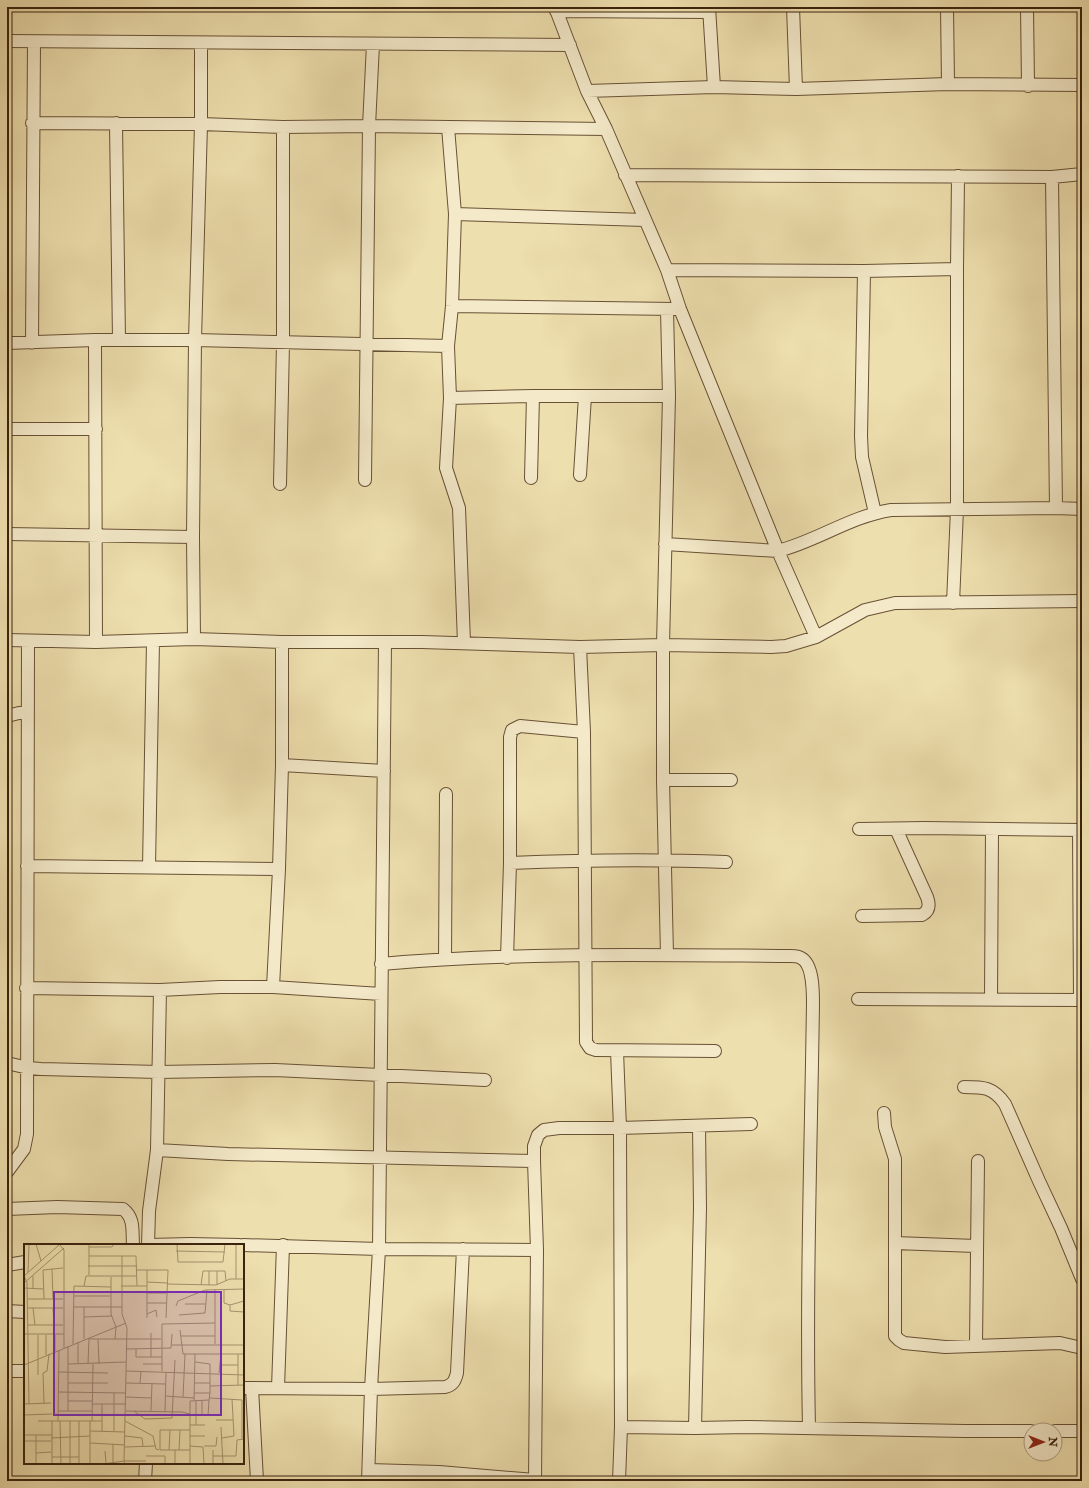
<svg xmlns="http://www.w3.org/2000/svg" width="1089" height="1488" font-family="'IM FELL Double Pica',serif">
<rect width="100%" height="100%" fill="#eedfae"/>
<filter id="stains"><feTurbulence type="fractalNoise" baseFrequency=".005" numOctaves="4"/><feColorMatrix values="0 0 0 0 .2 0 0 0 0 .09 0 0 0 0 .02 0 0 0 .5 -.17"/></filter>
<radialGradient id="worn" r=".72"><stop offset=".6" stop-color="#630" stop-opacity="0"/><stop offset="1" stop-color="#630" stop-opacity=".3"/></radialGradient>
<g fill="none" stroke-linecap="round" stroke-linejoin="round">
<defs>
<path id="minor" d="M555,7L587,91L606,129L667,270L680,309L778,551L816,637
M709,7L714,87
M793,7L796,89
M947,7L948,84
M1027,7L1028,86
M556,11L709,12
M7,41L570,45
M587,91L714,87L796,89L948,84L1082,85
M32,123L201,124L283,127L369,126L606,129
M116,123L119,340
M448,127L455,214L452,306L448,346L450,398L446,468L459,508L464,643
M625,175L1052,177L1082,174
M1052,177L1056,508
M455,214L645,220
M667,270L864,271L957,269
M864,271L861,436L862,457L875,513
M452,306L675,309
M667,309L669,396L663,645V780L667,955
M95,340L96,642
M7,343L95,340H195L448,346
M32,343L34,42
M450,398L533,396H669
M7,429H96
M580,475L585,396
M531,478L533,396
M365,480L369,126L373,44
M280,484L283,343V127
M7,534L193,537
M665,544L778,551C817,541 851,516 891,510L1056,508L1082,509
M953,603L957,509V269L958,176
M194,639L193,537L195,340L201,124V43
M7,640L96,642L194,639L282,642H422L580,647L663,645L771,647L786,646L816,637L865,610L895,603L1082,601
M580,647L584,732L586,1042L590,1048L596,1050L715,1051
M7,716L27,711
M282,765L384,771
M663,780H731
M859,829L925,828L1082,830
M1079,830L1080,1000
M510,863C582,860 654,859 726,862
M27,866L279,869
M149,867L153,641
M862,916L922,915C929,911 930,905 927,897L896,829
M507,958L510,863V737L512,730L520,726L584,732
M445,959L446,794
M381,964C517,952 654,955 791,956C794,956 798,956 801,958C813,964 813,991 813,1003C811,1145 806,1287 809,1428
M273,987L279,869L282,765V642
M26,988L160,990L220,987H273L381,994
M858,999L1082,1000
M991,999L992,829
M617,1051L620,1128L621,1427L619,1481
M7,1063L28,1068L41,1069L159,1072L275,1070L485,1080
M964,1087C984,1087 993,1087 1005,1104L1039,1181L1061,1228L1082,1279
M884,1113L885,1127L895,1159V1336L899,1340L904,1343L945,1347L1060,1343L1082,1348
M157,1150L228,1154L534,1161
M7,1172L24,1149L27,1134L28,641
M7,1209L57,1207L123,1209C135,1218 132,1232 133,1245
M895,1243L976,1246
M148,1245L149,1211L157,1150L160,990
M149,1245L190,1244L239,1245
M243,1245L379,1249L537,1250
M7,1265L25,1262
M7,1311L25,1312
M976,1346L978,1161
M7,1371H25
M243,1388L371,1389L445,1387C453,1385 455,1381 457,1373L463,1249
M252,1388L257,1481
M278,1388L283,1245
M621,1427L695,1428L747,1427L965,1431H1031
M695,1428L700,1208L699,1126
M1055,1431H1082
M369,1470L439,1472L535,1480
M145,1481L146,1463
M368,1481L371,1389L379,1249L385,642
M535,1481L537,1250L534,1161V1146L538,1135L544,1130L559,1128H620L751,1124"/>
</defs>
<use href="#minor" stroke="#685135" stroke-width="14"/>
<use href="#minor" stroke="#f4eaca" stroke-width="12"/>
</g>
<g transform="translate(24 1244)">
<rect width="220" height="220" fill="#eedfae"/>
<path fill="none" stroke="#a6936e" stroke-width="1" d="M12,0L17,17M35,0L40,6V104M153,0L154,18H199L201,0M65,3H88L90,0M152,7L201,8M65,12H112L113,42M64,22H113M28,25L29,55M113,26H144L142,74M123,26V74M185,27V41M193,27V41M4,28L5,0M65,31V0M0,32L3,38L5,160M0,32L35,1M9,32V45M87,33V70L92,83L91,95M212,35V0M123,38L143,39M0,39L40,4M143,40L192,41L206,35H220M177,41L179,27H201L202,37M60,42L62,32H113M97,42H123M0,44L19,45M200,46V59L206,61V67L220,68M123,49H142M50,52H86M4,55H39M20,55L19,26L39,24M123,59H142M161,60H181M206,61L220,57M152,62L154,57L181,46L220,45M50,63H98M60,63V95M4,64H39M9,64L11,81M29,64L30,81M123,70L132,66L133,73M155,71L181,69L183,46M60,73L88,72M4,81H39M156,86L159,110H220M127,89V113M0,90H40M14,91V131M157,92H191M65,95H137M74,95L75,120M49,100L50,42L87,43M191,100V45M148,101H220M103,105L147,104L148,90M112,105V113H138M31,107V91M22,111V91M54,119V98M44,120L102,118M64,120L65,95M119,120H138M0,121L102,79M196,121H214M102,127L220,131M138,127V80L191,79M35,128L84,129M195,129L197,110M44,139H84M102,139L141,140M116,139L117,127M170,139H186M214,141V110M186,142L220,141M35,148L102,149M170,149H186M141,152L170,154M102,153L127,154M159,153L161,110M186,154L218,156V195M170,156L171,110M172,156V181M44,157H68M0,160L27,159M20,160L19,129L23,127L25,110M68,160H102M78,160V187M34,167H68M44,167V102M102,167L158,168L166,170M110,167L121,175L148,174L151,116M127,167L128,139M141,168L142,128M0,171L28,170M178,171V156M184,172L185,156M192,176H209M14,177H78M34,177L35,106M36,177L37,220M55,177V220M66,177V220M68,177L69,120M101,177L129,192L132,205L135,206M166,181H181M197,183L199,220M66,187L101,188M90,187V149M0,191H28M101,192L118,194L119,202M166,192H181M27,194L66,192M198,194L210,192L208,155M0,197H27M66,199L101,201M89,200V218M166,202L179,203L180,220M180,202H192L193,193M101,203L131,202M145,206L146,186M151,206H166M155,206L156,186M189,206V220M81,207L82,219M12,209L27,208M122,212H141V220M189,212H212L213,196L220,195M28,213H55M12,220V191M28,220V177M46,220V177M79,220L100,217L103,84L98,70V12M101,220L100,217H122M151,220V206H136V186H166M166,220V157L185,156L186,149V120L171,118"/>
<path fill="#7b2cbf" fill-opacity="0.15" stroke="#7b2cbf" stroke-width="2" d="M30,48H197V171H30Z"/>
<rect width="220" height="220" fill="none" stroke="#3b220d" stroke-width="2"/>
</g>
<rect width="1089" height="1488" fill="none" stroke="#eedfae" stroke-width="24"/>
<rect x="8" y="8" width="1073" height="1472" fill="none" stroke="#3b220d" stroke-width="2"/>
<rect x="12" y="12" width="1065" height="1464" fill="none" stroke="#3b220d"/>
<g transform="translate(1043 1442) rotate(90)"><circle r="19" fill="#f4eaca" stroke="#aa9a7e"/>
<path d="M0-3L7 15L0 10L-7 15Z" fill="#8f2418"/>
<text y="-6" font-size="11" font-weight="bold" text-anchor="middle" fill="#3b220d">N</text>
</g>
<rect width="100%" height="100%" filter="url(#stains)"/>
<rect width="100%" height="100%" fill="url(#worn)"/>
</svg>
